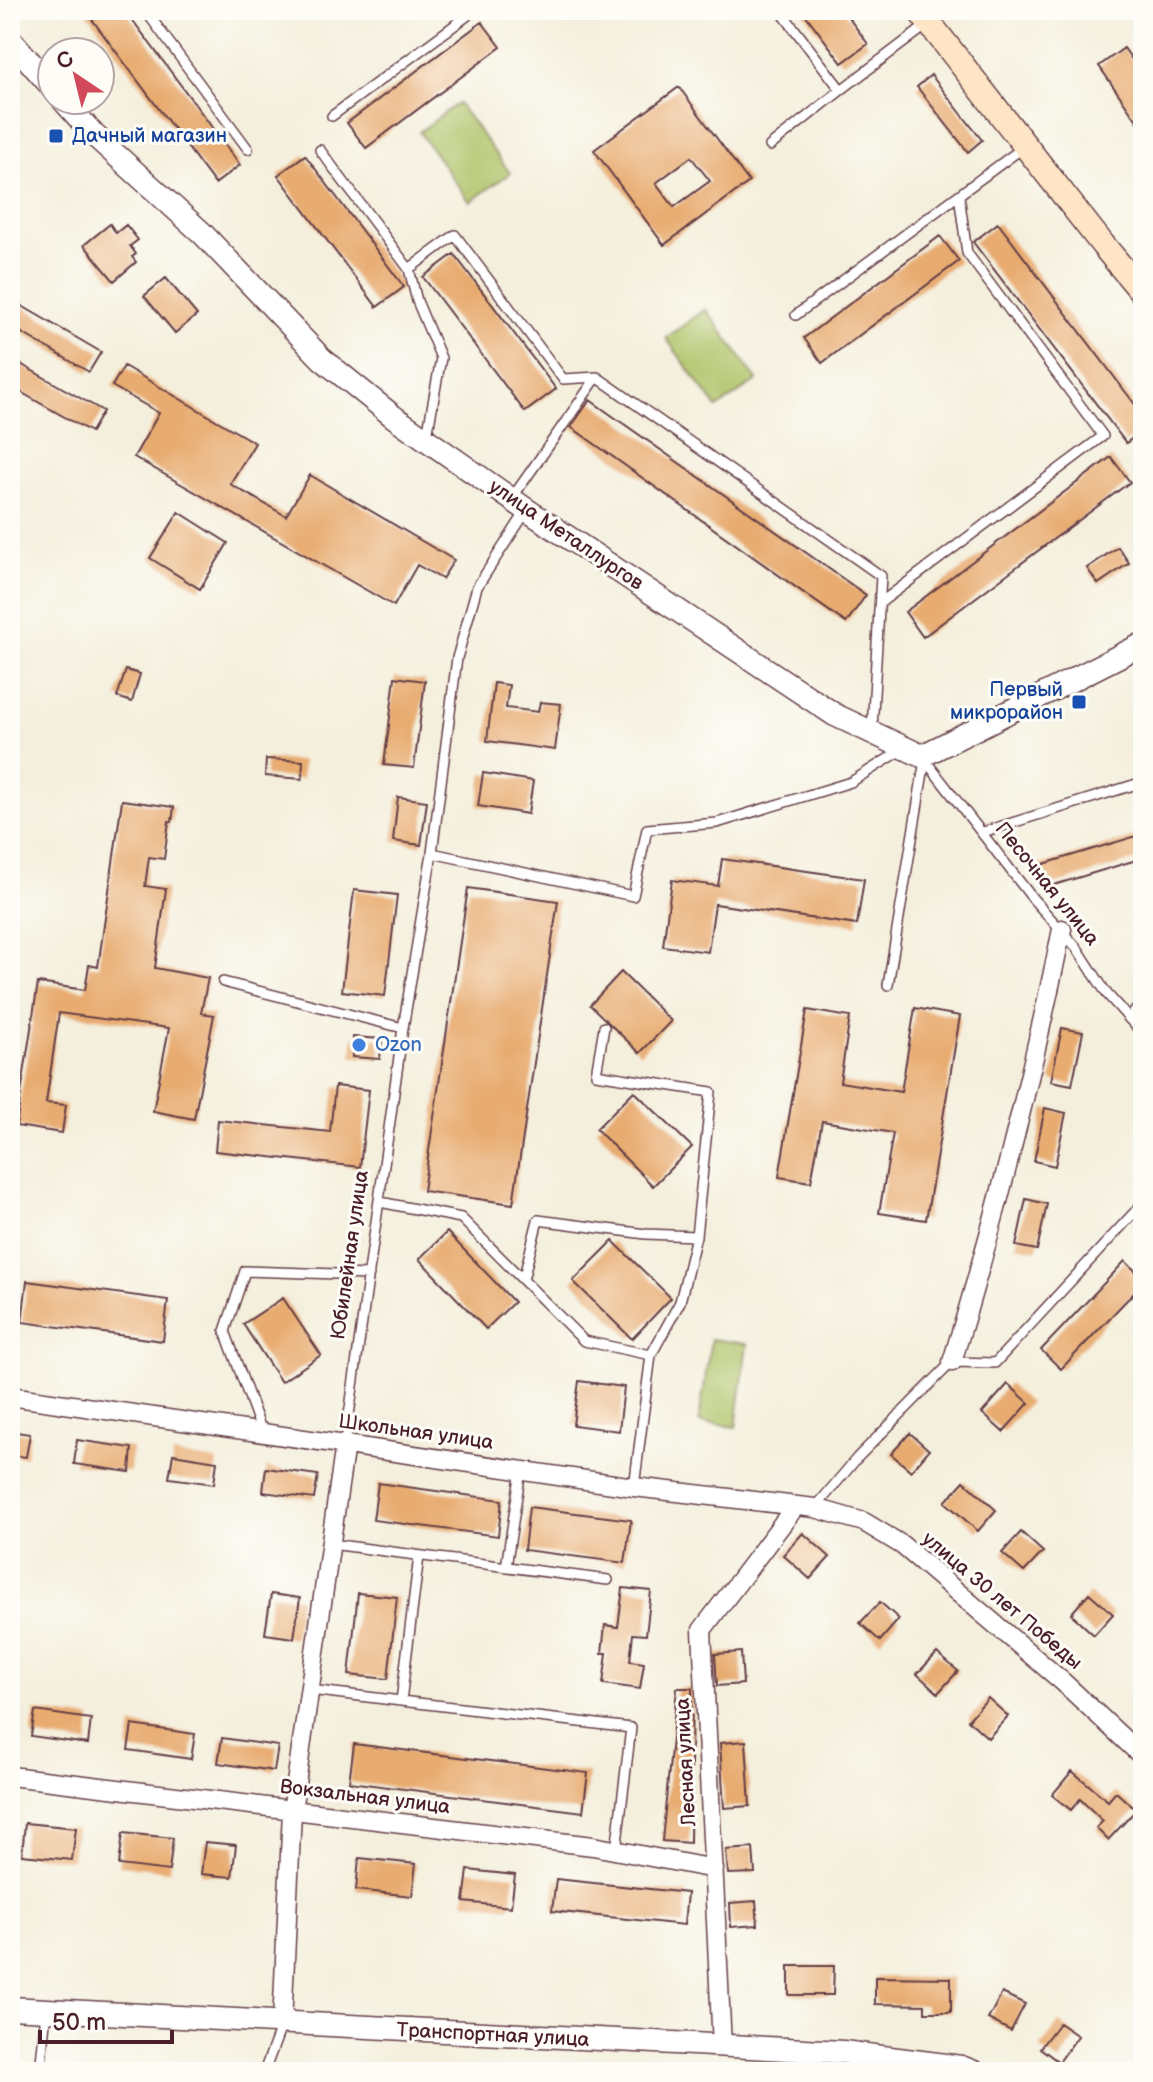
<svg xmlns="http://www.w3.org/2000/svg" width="1153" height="2082" font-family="'Balsamiq Sans',sans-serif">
<rect width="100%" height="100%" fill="#fdfcf7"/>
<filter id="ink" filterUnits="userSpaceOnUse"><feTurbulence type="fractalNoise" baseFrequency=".0125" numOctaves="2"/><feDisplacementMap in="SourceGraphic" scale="16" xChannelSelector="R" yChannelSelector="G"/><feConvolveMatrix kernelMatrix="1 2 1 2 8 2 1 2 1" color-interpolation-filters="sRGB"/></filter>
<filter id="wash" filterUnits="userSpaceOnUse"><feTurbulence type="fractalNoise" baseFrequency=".006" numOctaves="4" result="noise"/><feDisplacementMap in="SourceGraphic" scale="32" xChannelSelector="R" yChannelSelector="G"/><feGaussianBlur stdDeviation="1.8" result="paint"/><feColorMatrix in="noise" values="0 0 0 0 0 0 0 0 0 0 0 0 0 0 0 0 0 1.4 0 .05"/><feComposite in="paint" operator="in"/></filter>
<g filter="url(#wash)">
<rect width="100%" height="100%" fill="#f4efdc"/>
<path fill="#afc367" stroke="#7c7149" stroke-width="2" d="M458,103L510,173L470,202L419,132Z
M706,309L757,380L717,408L666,338Z
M711,1339L747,1344L736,1427L699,1422Z"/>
<g id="blocks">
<path fill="#e8ac71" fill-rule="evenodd" d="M85,10H125L240,165L215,184Z
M802,10H843L868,44L842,63Z
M482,22L501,47L366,148L347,123Z
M1124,48L1143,75V129L1099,66Z
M931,75L982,140L968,152L917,87Z
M679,87L749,182L664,245L594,150ZM691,157L710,181L674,207L656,183Z
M305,155L404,287L377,307L278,175Z
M998,223L1143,415V430L1126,443L973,242Z
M110,224L116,233L126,225L138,240L130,246L136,254L132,257L136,262L114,281L84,245Z
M940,236L959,261L822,363L804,338Z
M454,254L556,389L525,412L423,277Z
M166,278L197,315L175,333L144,296Z
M10,299L101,352L89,372L10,326Z
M10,358L103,411L91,432L10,386Z
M124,366L255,443L230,484L286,516L310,475L454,560L442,579L417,565L394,606L134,457L159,413L112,386Z
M590,400L866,595L846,623L571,427Z
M1111,457L1130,482L923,637L905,612Z
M179,512L228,543L200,589L150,558Z
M1118,547L1129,563L1098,584L1087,568Z
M126,670L140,674L132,702L117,697Z
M395,677L425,681L414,768L384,765Z
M494,683L509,685L506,708L538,712L540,702L561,704L555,750L487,741Z
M266,759L303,761L302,779L265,776Z
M483,773L533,781L528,814L478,806Z
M398,797L427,801L421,845L393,841Z
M122,800L174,807L172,822L169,821L164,859L149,857L145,886L166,889L155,968L208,978L201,1013L214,1015L194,1119L153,1111L169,1028L59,1013L46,1103L66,1105L62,1133L16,1126L38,983L85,990L89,965L98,967Z
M1143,834V858L1044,888L1037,866Z
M722,859L864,879L857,925L715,904L708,952L663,946L672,880L718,886Z
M468,888L558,901L513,1204L423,1191Z
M354,890L397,895L385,996L342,991Z
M621,972L671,1021L640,1053L590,1005Z
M915,1008L960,1016L926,1220L879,1213L893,1133L822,1121L811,1182L779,1177L807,1010L850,1017L840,1082L901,1092Z
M1062,1028L1083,1032L1072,1085L1051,1081Z
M353,1037L382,1039L380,1059L352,1057Z
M335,1086L369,1090L360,1167L215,1151L218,1120L330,1132Z
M634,1091L692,1147L653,1186L596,1129Z
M1045,1108L1066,1113L1055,1166L1034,1161Z
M1026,1199L1047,1204L1037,1250L1016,1246Z
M447,1232L514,1302L486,1329L419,1259Z
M613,1241L671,1298L632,1339L573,1281Z
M1125,1261L1143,1278V1283L1061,1369L1041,1350Z
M27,1281L168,1300L163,1341L22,1322Z
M283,1298L321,1355L281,1382L243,1324Z
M579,1381L624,1387L619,1431L573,1425Z
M1008,1384L1029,1403L1003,1432L982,1413Z
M10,1431L30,1434L26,1457L10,1455Z
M910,1433L929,1450L911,1471L891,1454Z
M77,1440L132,1448L130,1472L74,1464Z
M173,1454L217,1461L214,1484L169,1478Z
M266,1468L318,1475L314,1499L263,1492Z
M964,1481L996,1510L978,1531L945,1502Z
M378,1483L502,1500L498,1536L373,1520Z
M529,1507L631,1520L625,1563L524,1550Z
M1021,1532L1043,1552L1024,1572L1002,1553Z
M803,1533L830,1557L810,1579L783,1555Z
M623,1588L651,1591L646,1635L633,1634L630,1661L644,1663L640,1689L603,1684L607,1653H602L605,1625L618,1627Z
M358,1593L397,1597L388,1679L349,1675Z
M1089,1593L1113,1614L1094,1635L1071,1614Z
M271,1594L300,1598L294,1638L265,1634Z
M880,1602L899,1619L880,1641L860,1623Z
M741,1652L743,1684L717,1686L715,1654Z
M937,1653L958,1671L938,1693L917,1674Z
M677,1688H692L690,1843L662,1841Z
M988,1698L1008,1716L988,1738L968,1720Z
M35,1711L91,1719L88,1744L31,1736Z
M132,1725L195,1734L191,1759L128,1750Z
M222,1738L278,1746L274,1771L218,1763Z
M746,1741L750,1806L724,1808L720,1743Z
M354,1744L588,1773L583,1812L349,1782Z
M1072,1771L1108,1801L1116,1792L1136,1810L1108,1840L1096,1828L1103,1821L1080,1799L1071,1810L1052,1795Z
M25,1823L76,1828L72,1860L22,1855Z
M123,1833L173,1838L169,1871L119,1865Z
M205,1842L236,1845L232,1877L201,1874Z
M753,1848L755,1873L728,1874L726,1850Z
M359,1858L416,1864L412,1896L356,1890Z
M468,1870L515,1875L511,1907L464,1902Z
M556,1879L687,1893L684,1925L552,1911Z
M756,1901L758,1925L731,1927L730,1903Z
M789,1966H834L833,1995H789Z
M875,1977L951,1978V2012H925V2005L875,2004Z
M1002,1993L1025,2004L1011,2031L988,2019Z
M1059,2023L1078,2036L1059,2062L1040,2048Z"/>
</g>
</g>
<g filter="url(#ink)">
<use href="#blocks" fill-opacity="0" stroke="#643e46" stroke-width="2"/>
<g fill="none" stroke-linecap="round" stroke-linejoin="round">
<defs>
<path id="service" d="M145,10L248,149
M780,10L841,90L927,25
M1135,10L1143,21
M332,116L467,16L463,10
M770,146L841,90
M320,150L409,269L417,301L441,358L427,436
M409,269L455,235L563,379L597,377L881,576L872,729
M796,315L1025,146
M512,498L597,377
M880,603L1103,436L967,253L959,195
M922,756L1033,899L1077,948L1107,994L1143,1034
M983,832L1143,782
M432,853L633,896L647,829L717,823L851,782L902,750
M223,982L403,1028
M888,985L925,760
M1129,1019L1143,1001
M604,1027L596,1074L711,1092L696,1236
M380,1202L461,1218L584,1341L651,1355L634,1487
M523,1280L538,1220L646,1234L696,1236L680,1302L651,1355
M262,1432L225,1331L245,1271L369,1275
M345,1444L403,1028L432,853L457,658L477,587L527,510
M815,1508L857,1458L952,1362L995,1363L1143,1203
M331,1544L608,1580
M506,1567L521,1470
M310,1690L401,1701L419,1556
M401,1701L631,1728L616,1851
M40,2072L46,2012
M264,2072L282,2024"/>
<path id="minor" d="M952,1362C996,1219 1032,1075 1062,929
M10,1396L634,1487L815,1508L864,1522L902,1545L1063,1682L1143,1757
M10,1776L593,1846L714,1869
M282,2024L292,1811L345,1444
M722,2047L702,1630L795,1507"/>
<path id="tertiary" d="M10,39L52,87
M63,100L94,135L202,233L322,359L394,417L527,510L835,715L922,756L1143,644
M10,2008L843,2052L961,2067L974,2072"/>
<path id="secondary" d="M919,10L1103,245L1143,293"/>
</defs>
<use href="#service" stroke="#643e46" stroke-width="12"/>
<use href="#minor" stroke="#643e46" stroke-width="21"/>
<use href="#tertiary" stroke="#643e46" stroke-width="25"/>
<use href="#secondary" stroke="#643e46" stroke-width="27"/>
<use href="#service" stroke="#fff" stroke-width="9"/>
<use href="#minor" stroke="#fff" stroke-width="18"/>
<use href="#tertiary" stroke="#fff" stroke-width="22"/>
<use href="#secondary" stroke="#fee5c5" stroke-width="24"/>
</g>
</g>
<g fill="#1a4fb4" stroke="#fdfcf7" stroke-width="3">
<rect x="48" y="128" width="16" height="16" rx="4"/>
<rect x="1071" y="694" width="16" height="16" rx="4"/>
</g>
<circle fill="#3f7fe0" stroke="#fdfcf7" stroke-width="3" cx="359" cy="1045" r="8"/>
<g text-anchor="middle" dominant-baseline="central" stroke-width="6" stroke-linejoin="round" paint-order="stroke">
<g font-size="20" fill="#164399" stroke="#fdfcf7" text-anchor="start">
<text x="72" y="136">Дачный магазин</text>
<text x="1063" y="690" text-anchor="end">Первый<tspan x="1063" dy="23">микрорайон</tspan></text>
</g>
<g font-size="20" fill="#4a1f2b" stroke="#fdfcf7">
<text transform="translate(566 535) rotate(34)">улица Металлургов</text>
<text transform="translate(1047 884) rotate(51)">Песочная улица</text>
<text transform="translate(350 1255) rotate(-82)">Юбилейная улица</text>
<text transform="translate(416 1432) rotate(8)">Школьная улица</text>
<text transform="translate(1002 1601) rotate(40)">улица 30 лет Победы</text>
<text transform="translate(686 1762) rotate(-93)">Лесная улица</text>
<text transform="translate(365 1797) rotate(7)">Вокзальная улица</text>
<text transform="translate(493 2035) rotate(3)">Транспортная улица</text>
</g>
<g font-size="20" fill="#366cbe" stroke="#fdfcf7" text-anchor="start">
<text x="375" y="1045">Ozon</text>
</g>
</g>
<rect width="1153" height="2082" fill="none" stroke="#fdfcf7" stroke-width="40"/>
<g transform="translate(76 76) rotate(325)"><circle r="38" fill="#fdfcf7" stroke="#b5a4a5" stroke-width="2"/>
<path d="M0-6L14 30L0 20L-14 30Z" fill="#d1495b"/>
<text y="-12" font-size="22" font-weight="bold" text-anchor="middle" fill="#4a1f2b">С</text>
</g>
<path d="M40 2030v12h132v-12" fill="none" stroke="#4a1f2b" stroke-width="4"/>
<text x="52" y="2030" font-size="24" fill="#4a1f2b" stroke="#fdfcf7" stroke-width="6" paint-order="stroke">50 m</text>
</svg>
